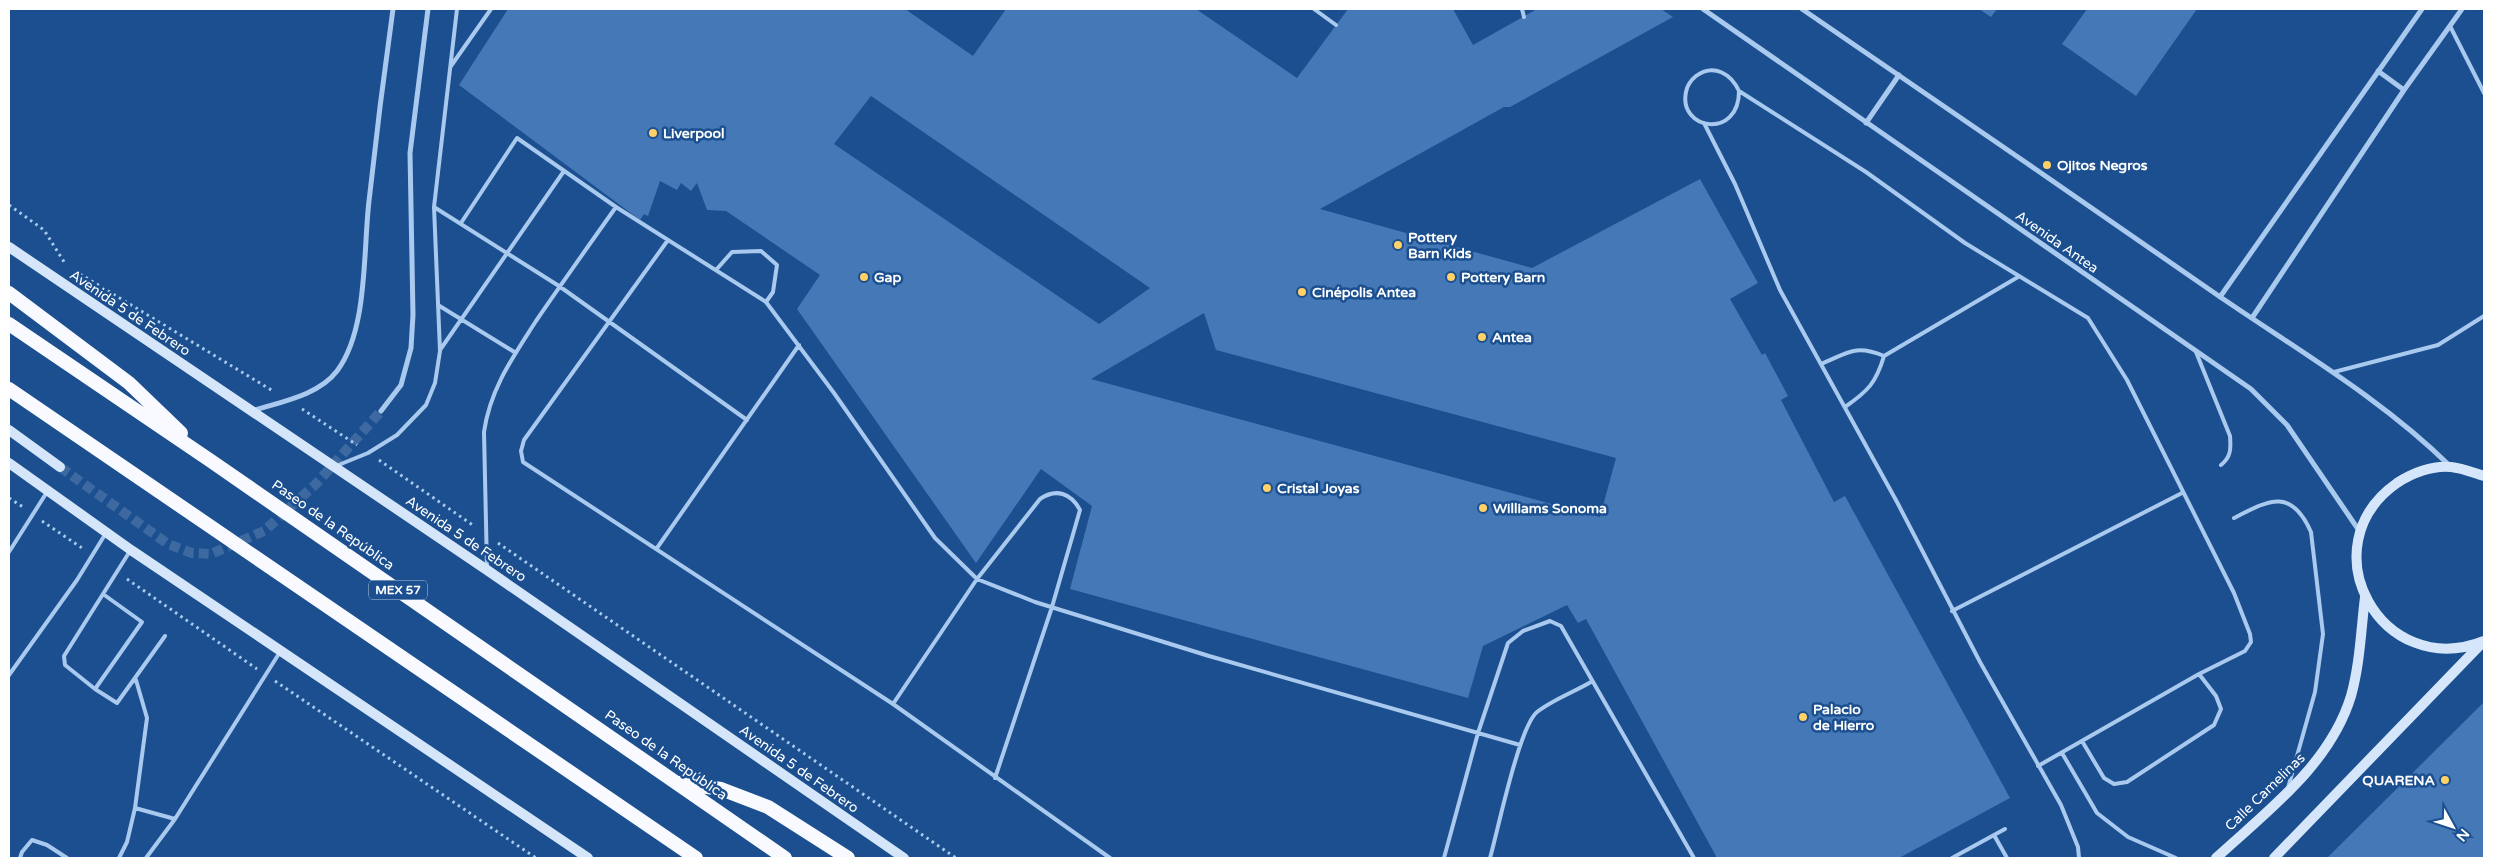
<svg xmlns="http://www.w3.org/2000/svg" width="2493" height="867" font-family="'Varela Round',sans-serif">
<rect width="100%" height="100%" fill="#1b4f8f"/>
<path fill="#4478b7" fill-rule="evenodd" d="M508,9H905L973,56L1006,9H1196L1297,78L1348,9H1453L1473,45L1537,9H1661L1673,17L1510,107H1504L1320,209L1532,268L1700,179L1758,283L1730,299L1762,355L1765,353L1788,396L1781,400L1834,502L1845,496L2010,798L1899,858H1717L1586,619L1578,623L1567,605L1483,646L1468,698L1070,589L1092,506L1041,469L976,563L797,309L820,275L726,211L707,210L697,183L691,191L681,183L677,190L660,181L648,216L644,214L640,220L459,85ZM871,96L1150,288L1099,324L834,144ZM1204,313L1216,350L1616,458L1600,517L1091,379Z
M1979,9H1997L1991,17Z
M2087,9H2197L2136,96L2062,44Z
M2484,702V858H2327Z"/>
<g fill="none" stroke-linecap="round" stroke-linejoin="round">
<path stroke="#3d69a0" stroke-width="10" stroke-dasharray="10 5" stroke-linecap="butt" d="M60,467L168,544L192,553L211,554L264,531L316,484L381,411"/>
<path stroke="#a9c9ee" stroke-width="3" stroke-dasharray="2.5 4" stroke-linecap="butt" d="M9,205L44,230L66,265
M80,274L273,391
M302,409L357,445
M379,460L474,526
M9,498L23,507
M42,521L82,548
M498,543L956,858
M127,579L257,669
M275,681L536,858"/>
<path stroke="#a9c9ee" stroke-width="4" d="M1314,9L1336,25
M1522,9L1524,17
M2450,26L2484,93
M451,66L491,9
M1739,91C1739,140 1678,130 1686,92C1687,86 1691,80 1696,76C1714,63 1731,74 1739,91L1866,172L1965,243L2088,318L2127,380L2234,593L2250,634L2251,642L2245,651L2199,674L2038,766
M1704,123L1735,184L1780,290L1897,502L1980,662L2061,805L2078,847L2079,858
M434,207L559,286L747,420
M461,223L517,138L616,207L766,302L834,393L935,538L977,579L1035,602L1209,656L1520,745
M668,240L524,440L521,451L523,462L893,704L1110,858
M716,270L732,252L761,251L777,265L773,292L766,302
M438,305L516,353
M440,350L564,171
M2196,352L2230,436C2231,449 2231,457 2221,465
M1821,364C1848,353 1855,344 1884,356
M2334,372L2438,345L2484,316
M1845,407C1868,391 1876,383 1884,356L2018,277
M336,466L368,453L397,435L426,405L435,383L440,351L434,207L457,9
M2234,518C2269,500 2291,487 2311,532L2323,634L2315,692L2288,788
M657,548L799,345
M130,551L64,656L65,665L95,689L117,703L165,636
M9,552L47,492
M487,568L484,432C490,389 513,357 536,321C562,283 589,245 616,207
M1952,611L2182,493
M9,675L77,580L106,533
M95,689L142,622L103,594
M893,704L977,579L1040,499C1056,488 1071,493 1080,510L1052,607L995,778
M2082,741L2104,778L2114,784L2127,782L2214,725L2221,709L2216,696L2199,674
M2062,753L2097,813L2128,837L2176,858
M135,808L175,819
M1994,835L2007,858
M20,858L22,852L32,840L47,845L67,858
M119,858L127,842L135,808L147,718L136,680
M146,858L175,819L280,652
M1444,858L1478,733L1508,643L1523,631L1550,621L1561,626L1694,858
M1490,858C1498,830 1519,727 1537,712C1552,700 1574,692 1591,682
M1952,858L2005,829"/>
<path stroke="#a9c9ee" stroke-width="5" d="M1703,9L2251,389L2287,425L2360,532
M1802,9C1940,103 2076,197 2213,292C2294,348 2380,397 2451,467
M2378,71L2404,90
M1866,123L1899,75
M2220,297L2422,9
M2252,318L2404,90L2462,9
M252,411C279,402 318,396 337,371C368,330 363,252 369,201C376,137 384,73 393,9
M381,411L401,385L411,348L413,315L410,153L428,9"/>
<path stroke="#d6e6fa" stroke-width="10" d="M9,247L487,570L904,858
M9,430L60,467
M9,463L131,550L588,858
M2484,476C2474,473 2462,468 2451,467C2433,465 2412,473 2397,483C2307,546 2381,682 2484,641
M2216,858C2267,811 2330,765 2351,696C2360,664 2361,630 2365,597
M2274,858L2484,641"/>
<path stroke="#f8faff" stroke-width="14" d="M9,293L129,383L181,433
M9,324L211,461L785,858
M9,389L696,858
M680,783L721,789L768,807L848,858"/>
</g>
<g fill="#ffd166" stroke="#1b4f8f" stroke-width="2">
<circle cx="653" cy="133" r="5"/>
<circle cx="2047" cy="165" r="5"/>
<circle cx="1398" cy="245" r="5"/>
<circle cx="864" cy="277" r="5"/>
<circle cx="1451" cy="277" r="5"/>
<circle cx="1302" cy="292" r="5"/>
<circle cx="1482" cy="337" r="5"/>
<circle cx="1267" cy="488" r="5"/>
<circle cx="1483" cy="508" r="5"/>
<circle cx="1803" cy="717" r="5"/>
<circle cx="2445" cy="780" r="5"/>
</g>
<g text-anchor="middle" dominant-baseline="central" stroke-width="5" stroke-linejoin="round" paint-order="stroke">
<rect fill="#1b4f8f" stroke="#bbcadd" stroke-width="1" x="369" y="580.5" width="58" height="19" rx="4"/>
<g font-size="12" font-weight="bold" fill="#fff">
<text x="398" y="590">MEX 57</text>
</g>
<g font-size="14" font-weight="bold" fill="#fff" stroke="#1b4f8f" text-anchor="start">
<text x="663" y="133">Liverpool</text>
<text x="2057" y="165">Ojitos Negros</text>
<text x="1408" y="237">Pottery<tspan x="1408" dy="16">Barn Kids</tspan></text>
<text x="874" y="277">Gap</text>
<text x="1461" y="277">Pottery Barn</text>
<text x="1312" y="292">Cinépolis Antea</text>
<text x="1492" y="337">Antea</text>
<text x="1277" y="488">Cristal Joyas</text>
<text x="1493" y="508">Williams Sonoma</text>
<text x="1813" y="709">Palacio<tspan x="1813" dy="16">de Hierro</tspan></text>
<text x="2435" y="780" text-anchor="end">QUARENA</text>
</g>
<g font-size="14" fill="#fff" stroke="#1b4f8f">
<text transform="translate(2057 242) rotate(35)">Avenida Antea</text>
<text transform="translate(130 313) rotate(34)">Avenida 5 de Febrero</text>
<text transform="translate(333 525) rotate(35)">Paseo de la República</text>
<text transform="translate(466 539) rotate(34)">Avenida 5 de Febrero</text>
<text transform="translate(666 755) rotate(35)">Paseo de la República</text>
<text transform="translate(799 769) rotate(35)">Avenida 5 de Febrero</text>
<text transform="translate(2265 792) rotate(-44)">Calle Camelinas</text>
</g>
</g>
<rect width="2493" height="867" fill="none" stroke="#ffffff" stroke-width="20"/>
<g transform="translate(2453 827) rotate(130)" stroke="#1b4f8f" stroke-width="4" paint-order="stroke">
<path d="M0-4L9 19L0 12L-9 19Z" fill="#ffffff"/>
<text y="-8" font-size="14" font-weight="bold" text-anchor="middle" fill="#ffffff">N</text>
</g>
</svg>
